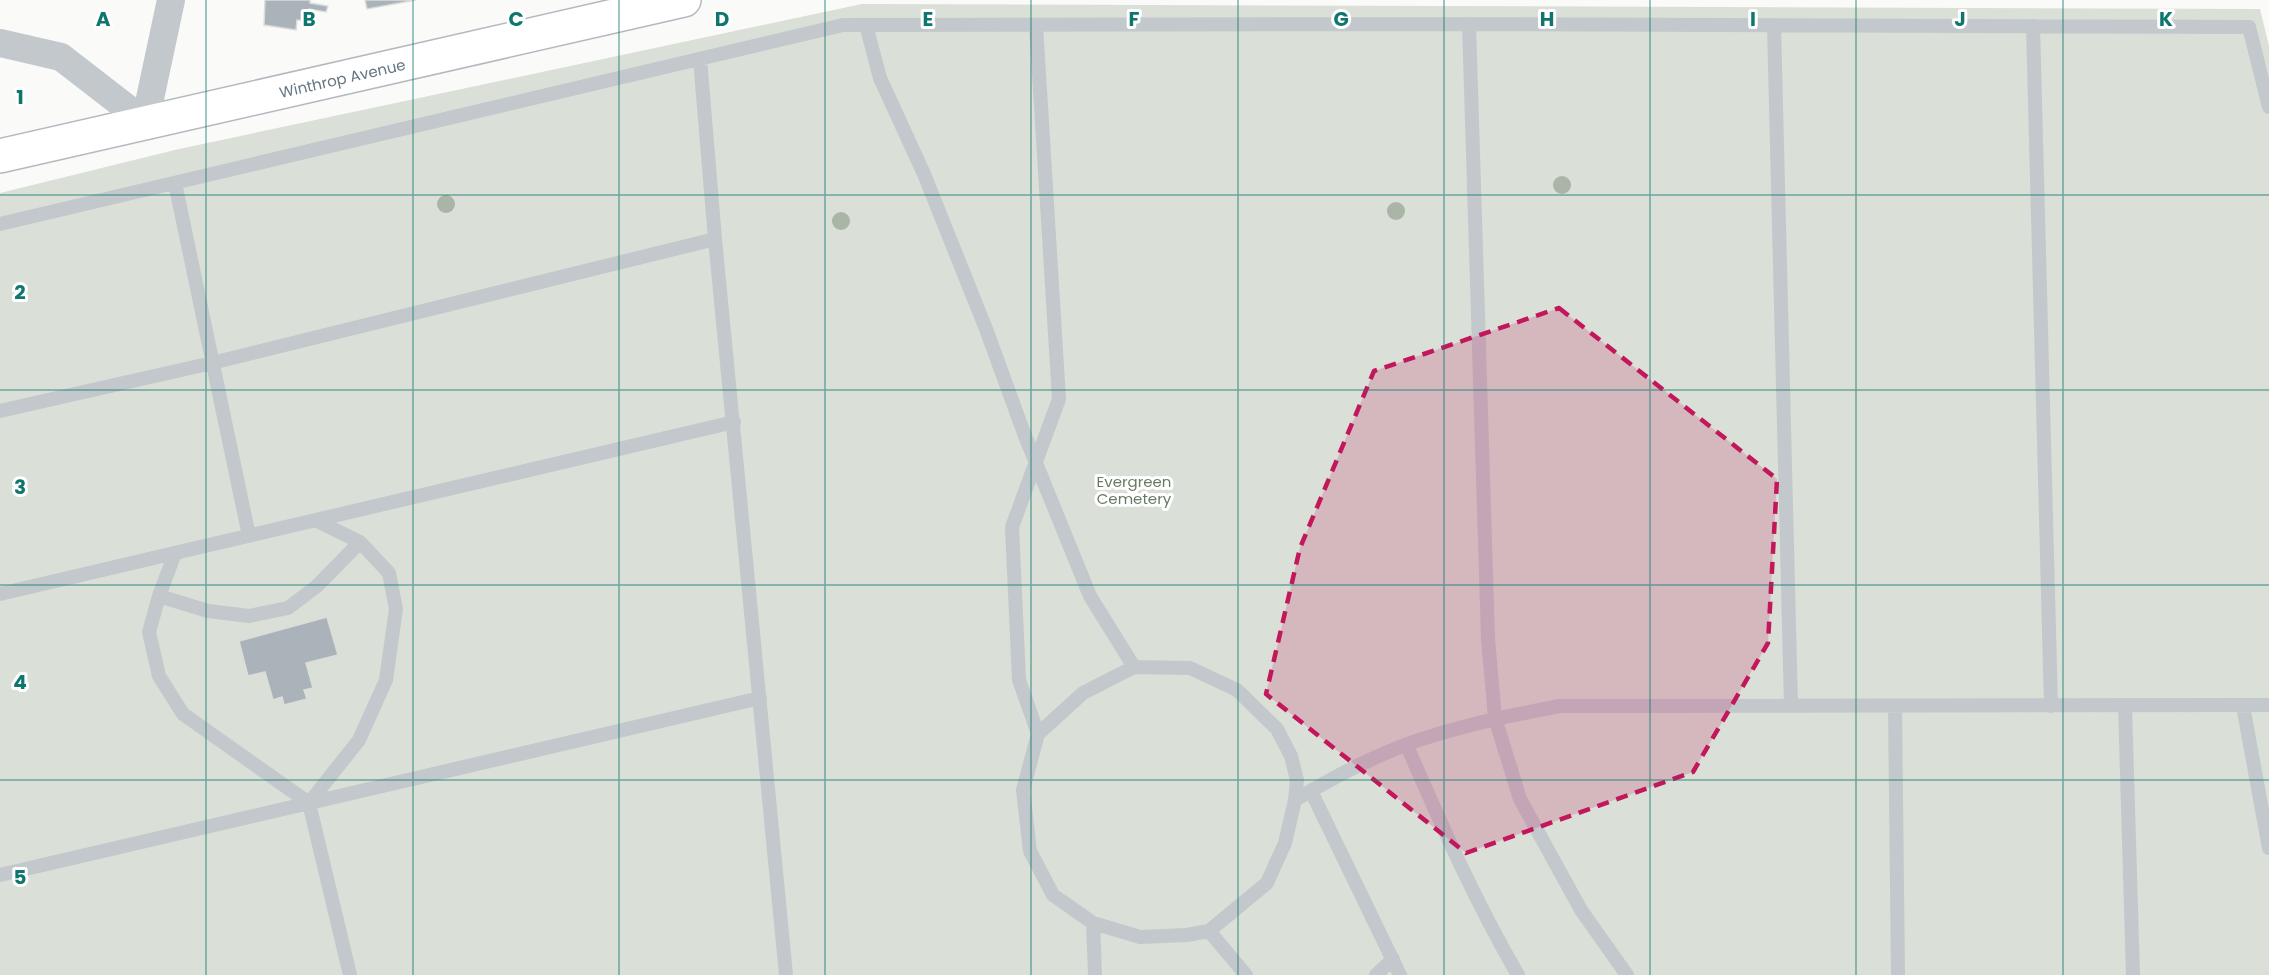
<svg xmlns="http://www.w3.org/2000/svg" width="2269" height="975" font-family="Poppins,sans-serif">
<rect width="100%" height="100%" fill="#fafaf8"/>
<path fill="#dadfd7" d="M862,4L2260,9L2269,46V975H0V193L179,149Z"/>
<path fill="#aab3b9" stroke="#dcdcda" stroke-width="1.5" d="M265,0H310V3L328,6L326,12L309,9L307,21L297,20L296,30L264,25Z
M365,0H416L367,9Z
M327,617L338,655L306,663L313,688L304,690L307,699L284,705L282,697L273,700L265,672L248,676L239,641Z"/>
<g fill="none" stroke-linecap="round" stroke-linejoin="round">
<defs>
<g id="secondary">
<path id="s1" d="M0,156L684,0"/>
</g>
</defs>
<use href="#secondary" stroke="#b3babf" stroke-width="36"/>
<path stroke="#c3c8cc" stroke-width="14" d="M1469,24L1488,639L1495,718L1520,799L1581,910L1627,975
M866,25L880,78L924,174L986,329L1025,436L1090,596L1134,667
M1036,25L1059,399L1012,527L1019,680L1038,734
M1774,25L1791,706
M2033,26L2051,706
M700,59L715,239L786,975
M175,183L249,536
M0,224L843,25L1469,24L2249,27L2269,107
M0,411L212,363L715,239
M175,553L159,596L149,632L159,676L183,714L309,803L359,740L386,680L396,609L389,573L360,542L315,520
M0,594L734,422
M159,596L208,611L249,616L288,608L317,586L360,542
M1134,667L1190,668L1237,690L1277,729L1291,756L1297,780L1295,800L1285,843L1267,883L1209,931L1187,935L1140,937L1093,923L1053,895L1030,851L1023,790L1038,734L1083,693Z
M1895,706L1898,975
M2125,706L2133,975
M2243,706L2269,848
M1407,746C1441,824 1475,901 1518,975
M1311,791L1400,975
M1295,800C1339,774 1386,749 1435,735C1477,722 1518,714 1560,706L2269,705
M309,803L350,975
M0,875L760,698
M1093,923L1095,975
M1209,931L1246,975
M1376,975L1393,959"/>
<path stroke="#c3c8cc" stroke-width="28" d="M0,43L61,57L145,122L171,0"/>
<use href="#secondary" stroke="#fff" stroke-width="33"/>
</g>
<g fill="#aab4a7">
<circle cx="1562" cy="185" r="9"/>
<circle cx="446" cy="204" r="9"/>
<circle cx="1396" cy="211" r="9"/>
<circle cx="841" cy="221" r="9"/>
</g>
<path fill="#c2185b" fill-opacity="0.2" stroke="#c2185b" stroke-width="4.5" stroke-dasharray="12 8" stroke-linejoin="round" d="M1559,308L1777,479L1768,643L1693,772L1466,853L1266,694L1300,548L1374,371Z"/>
<path fill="none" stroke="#0f766e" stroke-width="1.5" stroke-opacity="0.55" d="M206,0V975M413,0V975M619,0V975M825,0V975M1031,0V975M1238,0V975M1444,0V975M1650,0V975M1856,0V975M2063,0V975M0,195H2269M0,390H2269M0,585H2269M0,780H2269"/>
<g text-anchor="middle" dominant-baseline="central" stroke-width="6" stroke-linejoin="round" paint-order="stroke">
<g font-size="15" fill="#657683" stroke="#fff">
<text stroke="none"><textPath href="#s1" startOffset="351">Winthrop Avenue</textPath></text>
</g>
<g font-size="15" fill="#687a64" stroke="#fff">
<text x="1134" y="481">Evergreen<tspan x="1134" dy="17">Cemetery</tspan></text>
</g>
</g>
<g font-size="20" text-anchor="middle" font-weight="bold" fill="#0f766e" stroke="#fff" stroke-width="6" stroke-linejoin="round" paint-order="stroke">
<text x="103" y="26">A</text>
<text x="309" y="26">B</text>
<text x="516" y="26">C</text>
<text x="722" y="26">D</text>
<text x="928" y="26">E</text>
<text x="1134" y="26">F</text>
<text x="1341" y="26">G</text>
<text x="1547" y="26">H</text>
<text x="1753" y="26">I</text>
<text x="1960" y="26">J</text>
<text x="2166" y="26">K</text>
<text x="20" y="104">1</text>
<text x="20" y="299">2</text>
<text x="20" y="494">3</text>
<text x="20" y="689">4</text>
<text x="20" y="884">5</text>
</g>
</svg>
